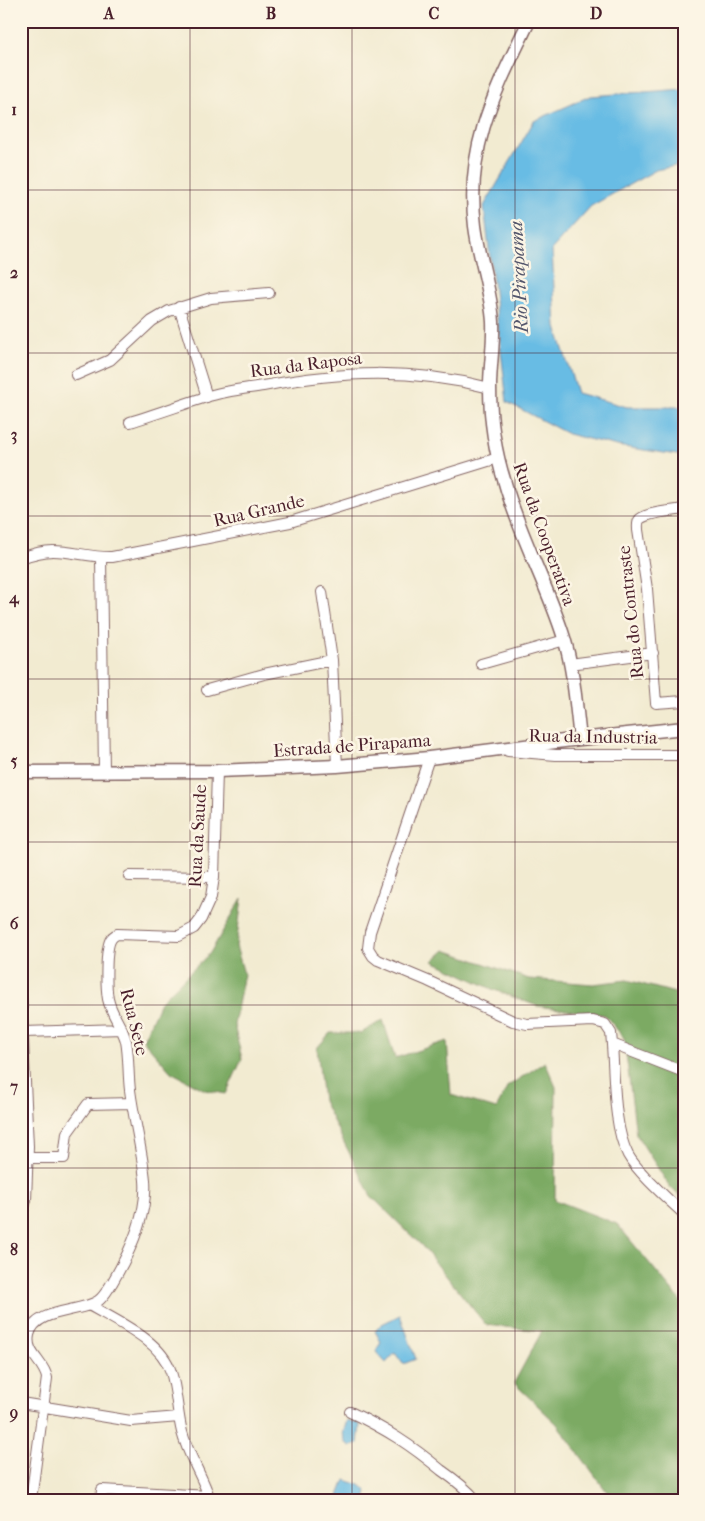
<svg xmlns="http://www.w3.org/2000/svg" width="705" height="1521" font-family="'IM FELL French Canon',serif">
<rect width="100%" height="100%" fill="#fcf5e5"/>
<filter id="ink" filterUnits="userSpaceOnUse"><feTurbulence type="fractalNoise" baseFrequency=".02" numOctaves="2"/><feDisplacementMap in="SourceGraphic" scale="10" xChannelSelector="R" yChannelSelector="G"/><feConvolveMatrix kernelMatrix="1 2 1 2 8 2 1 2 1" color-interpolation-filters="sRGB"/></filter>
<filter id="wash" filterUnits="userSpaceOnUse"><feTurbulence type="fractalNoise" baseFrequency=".0096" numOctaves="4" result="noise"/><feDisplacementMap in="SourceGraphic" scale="20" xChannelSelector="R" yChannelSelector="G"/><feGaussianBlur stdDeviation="1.12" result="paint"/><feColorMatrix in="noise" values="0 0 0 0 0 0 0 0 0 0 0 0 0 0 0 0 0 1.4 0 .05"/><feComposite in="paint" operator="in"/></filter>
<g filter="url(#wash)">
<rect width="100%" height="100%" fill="#f2ebd1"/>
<path fill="#7baa63" stroke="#626447" d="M242,898L236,946L244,974L234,1025L242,1059L226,1094L205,1090L171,1072L143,1040L160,1002L210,953Z
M445,950L529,979L593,984L627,980L679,994L684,997V1200L670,1187L636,1134L624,1038L605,1015L537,1006L492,989L433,961Z
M383,1020L395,1058L447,1041L451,1095L496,1109L508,1086L545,1062L556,1087L555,1200L617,1224L684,1305V1364L681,1376L684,1382V1500H613L557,1424L514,1383L542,1331L486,1325L422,1246L371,1196L323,1101L317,1048L330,1033H361Z"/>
<path fill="#68bce4" stroke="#596e88" d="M684,89V164L656,170L591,206L552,249L556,327L577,393L627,407H684V456L617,446L568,434L507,402L484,206L534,121L590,96Z
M400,1315L416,1359L403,1364L395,1353L386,1363L376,1352L381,1342L375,1331L382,1324Z
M347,1420L360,1424L358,1444L351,1446L346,1443L343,1434Z
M345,1480L360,1485L367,1491L365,1500H346L339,1496Z"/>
</g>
<g filter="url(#ink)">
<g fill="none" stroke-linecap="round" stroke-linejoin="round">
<defs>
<path id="minor" d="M179,307L207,397
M76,375L110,360L152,321L169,311L211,298L269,293
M130,422C156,414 181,405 206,397C224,391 244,389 263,386C342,371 411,368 490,388
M684,509C673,511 648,512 640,519C637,522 638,526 638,530L647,589L656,703L684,701
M101,557L104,771
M21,558C32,554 42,551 53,551C73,551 92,558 112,557L290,522L498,458
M322,592L332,660L337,766
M481,664L565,640
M570,664L653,653
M207,690L264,674L332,660
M508,751L556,755H684
M429,758L370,932L368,948L373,956L378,960L428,981L513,1021L527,1024L593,1021L605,1024L611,1033C615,1069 612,1125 628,1155C638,1173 668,1199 684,1214
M129,876L214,877
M21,996L28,1146L26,1200L21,1217
M24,1032L122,1029
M612,1044L684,1072
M28,1158H64L67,1133L88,1104L132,1103
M89,1305C116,1321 161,1340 171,1372C177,1391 177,1412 182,1432C188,1456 203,1476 210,1500
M21,1403L131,1421L179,1417
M350,1412C386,1429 411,1445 441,1470C454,1479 466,1488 476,1500
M31,1500L47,1378C44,1361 25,1354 29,1335C35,1308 80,1313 98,1301C104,1297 108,1289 112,1283C129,1254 148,1215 145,1180C142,1150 134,1120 130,1090C128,1074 129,1057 126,1041C122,1026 111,1014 108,999C106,988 105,948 111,939C113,936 114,936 117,934L179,936L194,928L201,919L211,897L214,877L217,771
M101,1500L102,1490L209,1496"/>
<path id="tertiary" d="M529,21C496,90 465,146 475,226C479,258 491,290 493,322C494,344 490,365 490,387C490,419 495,452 505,483C520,537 548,586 564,638C574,671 576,706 580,739
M21,772L217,771L337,766L429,758L580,739L684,728"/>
</defs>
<use href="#minor" stroke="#856665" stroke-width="12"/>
<use href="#tertiary" stroke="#856665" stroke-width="15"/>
<use href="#minor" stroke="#fff" stroke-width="10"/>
<use href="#tertiary" stroke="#fff" stroke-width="12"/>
</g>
</g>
<path fill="none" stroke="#4a1f2b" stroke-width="1" stroke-opacity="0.55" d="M190,21V1500M352,21V1500M515,21V1500M21,190H684M21,353H684M21,516H684M21,679H684M21,842H684M21,1005H684M21,1168H684M21,1331H684"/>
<g text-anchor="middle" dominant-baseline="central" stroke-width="5" stroke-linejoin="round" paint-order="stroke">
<g font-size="18" fill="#4a1f2b" stroke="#fcf5e5">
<text transform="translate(306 365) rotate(-7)">Rua da Raposa</text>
<text transform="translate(259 511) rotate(-13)">Rua Grande</text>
<text transform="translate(544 534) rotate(70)">Rua da Cooperativa</text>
<text transform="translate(631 612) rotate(-96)">Rua do Contraste</text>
<text transform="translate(593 737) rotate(1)">Rua da Industria</text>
<text transform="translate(352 746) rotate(-4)">Estrada de Pirapama</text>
<text transform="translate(198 836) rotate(-87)">Rua da Saude</text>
<text transform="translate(134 1022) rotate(76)">Rua Sete</text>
</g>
<g font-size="19" font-style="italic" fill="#54566c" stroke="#fcf5e5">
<text transform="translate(519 277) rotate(-93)">Rio Pirapama</text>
</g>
</g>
<rect width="705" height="1521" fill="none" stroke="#fcf5e5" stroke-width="55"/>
<rect x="28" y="28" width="650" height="1466" fill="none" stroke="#4a1f2b" stroke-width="2"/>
<g font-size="16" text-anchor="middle" font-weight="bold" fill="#4a1f2b">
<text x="109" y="19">A</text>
<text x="271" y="19">B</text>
<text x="434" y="19">C</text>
<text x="596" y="19">D</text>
<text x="14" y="115">1</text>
<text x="14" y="278">2</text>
<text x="14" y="440">3</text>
<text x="14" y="603">4</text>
<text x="14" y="766">5</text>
<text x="14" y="929">6</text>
<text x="14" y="1092">7</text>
<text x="14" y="1255">8</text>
<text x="14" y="1418">9</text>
</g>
</svg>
